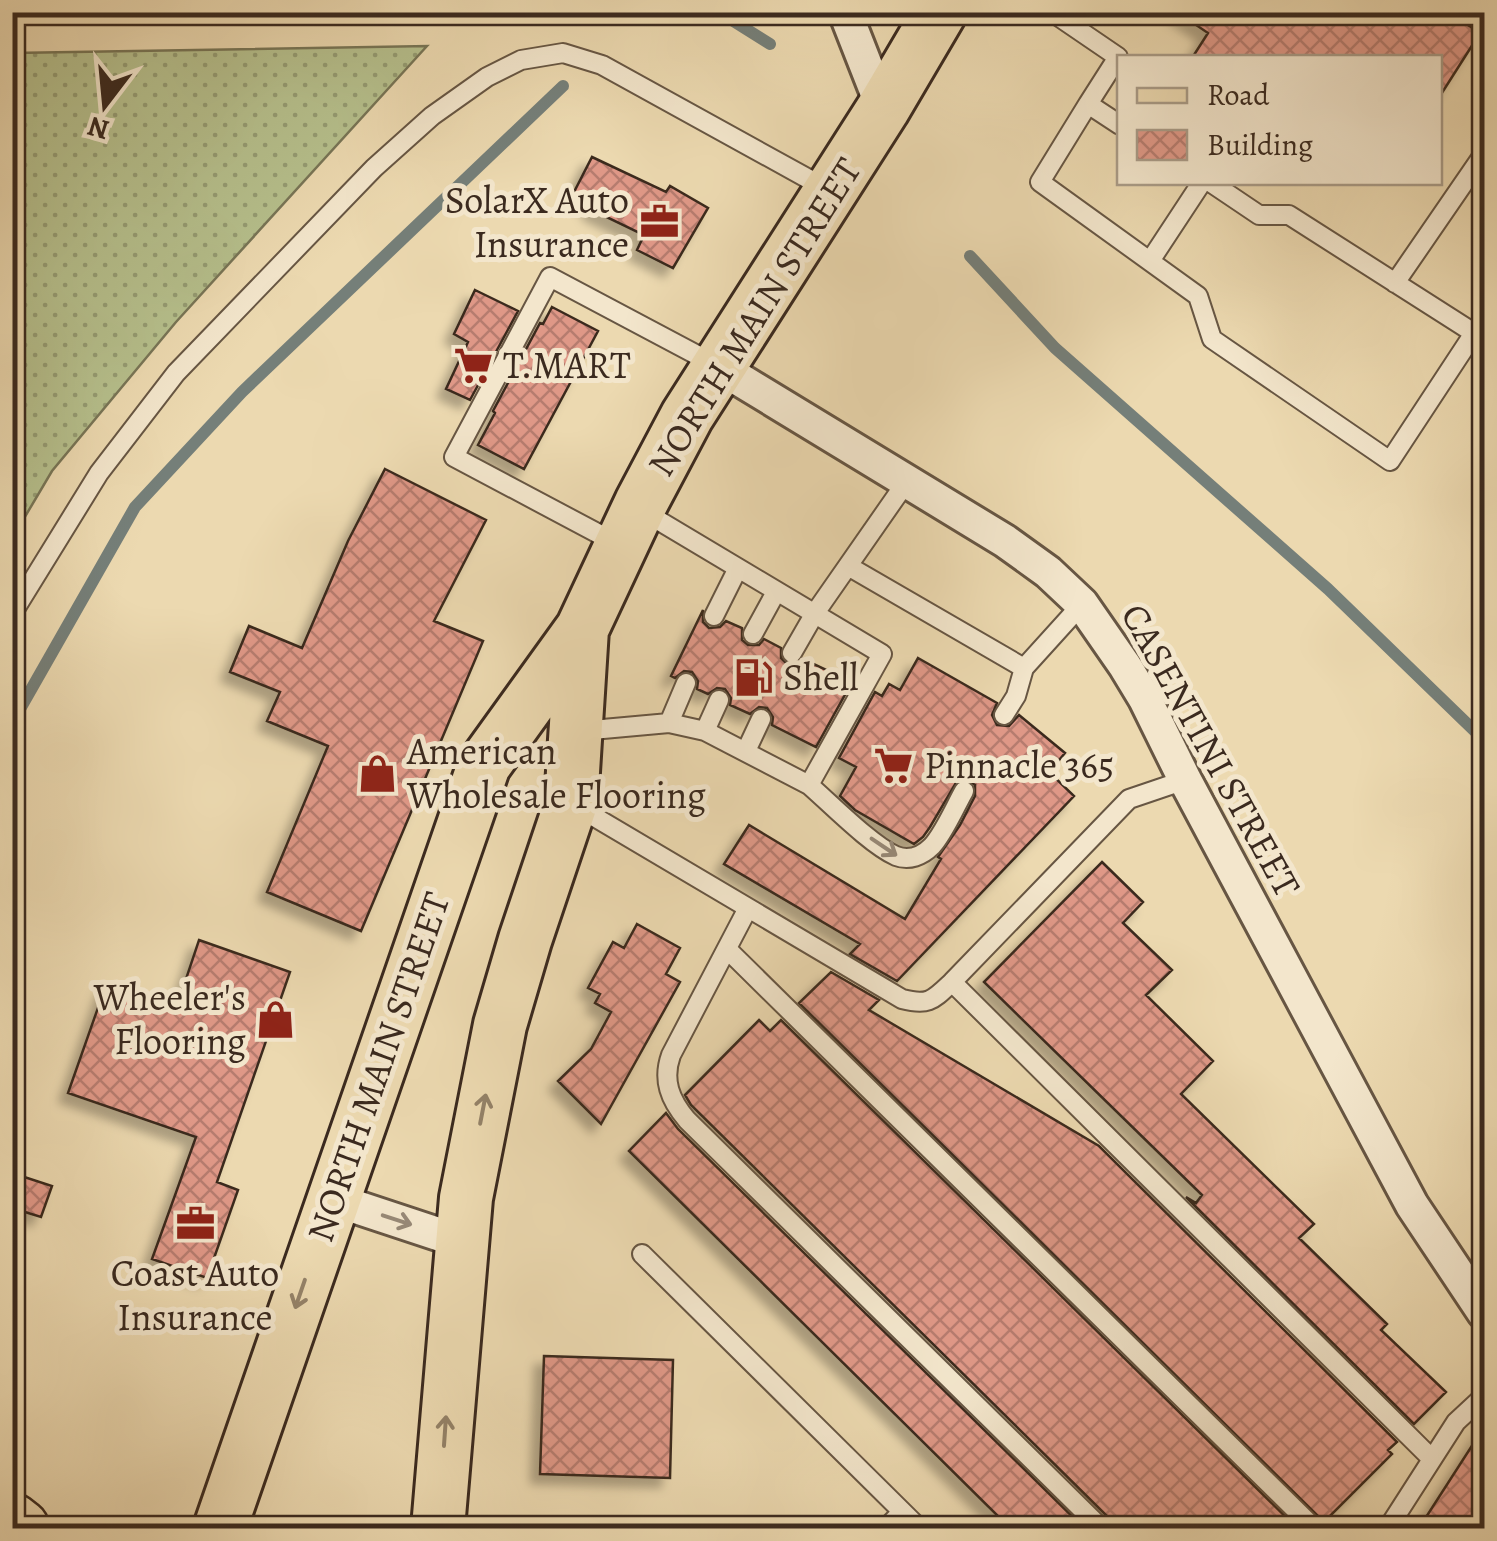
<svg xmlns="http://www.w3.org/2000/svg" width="1497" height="1541" font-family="Alegreya,serif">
<defs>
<pattern id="grass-dots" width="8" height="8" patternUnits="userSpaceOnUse" patternTransform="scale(2.5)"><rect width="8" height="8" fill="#b6c08d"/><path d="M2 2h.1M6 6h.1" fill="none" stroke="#959c73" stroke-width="1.8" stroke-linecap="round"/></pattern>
<pattern id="building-cross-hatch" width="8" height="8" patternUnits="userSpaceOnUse" patternTransform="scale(2.5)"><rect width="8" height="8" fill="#df9887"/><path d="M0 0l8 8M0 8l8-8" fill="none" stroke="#b67c6e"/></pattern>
<filter id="shadow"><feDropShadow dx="-9" dy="9" stdDeviation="5" flood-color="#0004"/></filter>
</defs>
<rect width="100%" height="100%" fill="#ecd9b0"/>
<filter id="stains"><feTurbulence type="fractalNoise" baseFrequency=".002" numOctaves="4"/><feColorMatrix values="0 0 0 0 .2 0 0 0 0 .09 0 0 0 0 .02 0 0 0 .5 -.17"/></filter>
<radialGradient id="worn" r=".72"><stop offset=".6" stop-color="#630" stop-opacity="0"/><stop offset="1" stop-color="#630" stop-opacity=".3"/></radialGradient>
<path fill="url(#grass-dots)" stroke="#787556" stroke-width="2.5" d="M427,46L176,322L52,471L13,537V53Z"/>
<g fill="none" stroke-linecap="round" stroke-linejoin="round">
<path stroke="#757f79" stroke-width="12" d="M719,12L770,44
M970,256L1055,348L1328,589L1484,740
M12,723L135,507L242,392L563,86"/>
</g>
<path fill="url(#building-cross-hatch)" stroke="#3b2a1f" stroke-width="2.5" filter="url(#shadow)" d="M1177,12H1448L1480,33L1440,96V58H1192L1208,33Z
M592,157L666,192L670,186L708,208L673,268L637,250L644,235L592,210L593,205L573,194Z
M475,290L518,311L470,400L446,389L468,342L454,334Z
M552,307L598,331L524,469L478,445L495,413L493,411L540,323L543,324Z
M385,469L486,520L434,621L483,641L361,931L267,892L328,746L267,721L280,692L230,672L249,626L302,648L348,541Z
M703,610V622L709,628L720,627L726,621L742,628V640L748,645H759L764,639L781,648V658L787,664H797L803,659L852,682L816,747L772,725L773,717L767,708L759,707L750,714L730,705L731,698L725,689L717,688L708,694L697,689L698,681L692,672L684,671L675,678L671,676Z
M918,658L997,703L992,715L997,725L1009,726L1019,715L1065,753L1049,772L1074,796L897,981L850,954L860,944L724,864L749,825L905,919L941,859L938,857L960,825L975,796V785L965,779L957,781L930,827L923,837L914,844L855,810L840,796L856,767L839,758L875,692L882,696L889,684L900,690Z
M1102,862L1143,902L1123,923L1172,970L1146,995L1213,1061L1181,1094L1314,1224L1299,1238L1387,1324L1381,1330L1446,1392L1414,1424L1186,1197L1196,1203L1202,1195L984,982Z
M637,924L680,948L666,974L680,982L601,1124L558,1081L591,1049L611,1012L595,1003L600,994L588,988L613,942L624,948Z
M199,940L290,972L217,1182L238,1190L207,1278L152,1259L196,1137L68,1093L106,985L176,1009Z
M831,972L879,1000L869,1010L1099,1146L1397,1442L1388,1450L1392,1454L1324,1522L799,1003Z
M759,1020L770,1031L781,1020L1297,1528H1113L1110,1519L691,1105L685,1095Z
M666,1113L678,1129L1084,1528H1010L629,1151Z
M12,1173L52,1186L41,1217L12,1208Z
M544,1356L673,1360L670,1478L540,1474Z
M1484,1427V1517L1477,1528H1419Z"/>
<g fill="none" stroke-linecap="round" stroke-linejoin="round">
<defs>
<path id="lane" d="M1052,12L1118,57L1088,104L1120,125
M1088,104L1040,182L1198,296L1212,339L1390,461L1484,318
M1210,182L1259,215H1289L1474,333
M1150,261L1202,182
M1395,283L1483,155L1484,157
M616,543L454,457L550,277L714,364
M848,566L1024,668L1082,604
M12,614L99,473L176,373L374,168L432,116L487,77L521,60L563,53L602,65L825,188
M714,616L738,568
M753,634L776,592
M792,653L815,613L907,481
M1004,715L1016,696L1024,668
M669,723L686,683
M581,731L669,723L705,731L809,785L882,654L641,510
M705,731L719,700
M746,751L761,719
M809,785C831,804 871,845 896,856C909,861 922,856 932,846C944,833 955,807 964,791
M576,806L902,999C929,1006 933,1000 952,982L1129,799L1185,780
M748,908L671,1055C662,1080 670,1100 687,1120L1101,1528
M727,949L1314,1528
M952,982L1432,1459
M642,1254L919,1528
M886,1528L902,1512
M1388,1528L1456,1422L1484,1396"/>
<path id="street" d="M845,12L883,109
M719,367L1005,541L1048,572L1082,604L1125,666L1145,699L1185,780L1412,1205L1484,1313
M332,1199L462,1242"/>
<path id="primary" d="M220,1528L484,765L582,629L641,503L687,416L883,109L940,12
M438,1528L466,1198L500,1025L525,940L571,803L582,629"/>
<path id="highway" d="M12,1521L21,1528"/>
</defs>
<use href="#lane" stroke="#675643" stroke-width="22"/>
<use href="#street" stroke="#675643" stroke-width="38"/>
<use href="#primary" stroke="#3b2a1f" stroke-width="58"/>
<use href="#highway" stroke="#3b2a1f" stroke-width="60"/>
<use href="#lane" stroke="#f3e6cc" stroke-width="18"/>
<use href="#street" stroke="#f3e6cc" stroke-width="32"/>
<use href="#primary" stroke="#ecd9b0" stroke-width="52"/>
<use href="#highway" stroke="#ecd9b0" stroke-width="55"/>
</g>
<defs><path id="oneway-shaft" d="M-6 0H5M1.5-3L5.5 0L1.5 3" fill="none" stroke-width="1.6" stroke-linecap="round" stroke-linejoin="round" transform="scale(2.5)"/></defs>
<g stroke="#978876">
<use href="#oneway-shaft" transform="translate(884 847) rotate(34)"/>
<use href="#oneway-shaft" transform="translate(397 1220) rotate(18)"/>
</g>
<g stroke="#948268">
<use href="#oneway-shaft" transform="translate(483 1109) rotate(-79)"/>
<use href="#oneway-shaft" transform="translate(300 1294) rotate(109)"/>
<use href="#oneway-shaft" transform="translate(445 1431) rotate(-86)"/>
</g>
<defs>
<symbol id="office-bare" viewBox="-9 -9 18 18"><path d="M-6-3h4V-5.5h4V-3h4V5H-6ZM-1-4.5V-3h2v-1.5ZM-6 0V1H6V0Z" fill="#8f2418" stroke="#f3e6cc" stroke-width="2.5" paint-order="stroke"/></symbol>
<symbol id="supermarket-bare" viewBox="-9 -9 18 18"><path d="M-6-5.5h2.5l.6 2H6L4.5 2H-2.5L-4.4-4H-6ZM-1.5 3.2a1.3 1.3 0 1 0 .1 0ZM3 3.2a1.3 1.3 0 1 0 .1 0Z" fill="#8f2418" stroke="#f3e6cc" stroke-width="2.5" paint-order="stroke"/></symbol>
<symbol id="fuel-bare" viewBox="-9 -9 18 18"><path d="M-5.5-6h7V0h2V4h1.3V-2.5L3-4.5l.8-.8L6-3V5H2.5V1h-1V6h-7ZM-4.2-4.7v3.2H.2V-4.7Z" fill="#8f2418" stroke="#f3e6cc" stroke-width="2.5" paint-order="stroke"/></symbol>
<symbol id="shop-bare" viewBox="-9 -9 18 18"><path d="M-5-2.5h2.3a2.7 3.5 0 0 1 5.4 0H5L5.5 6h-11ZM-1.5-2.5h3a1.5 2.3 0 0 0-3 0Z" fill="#8f2418" stroke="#f3e6cc" stroke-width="2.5" paint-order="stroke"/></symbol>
</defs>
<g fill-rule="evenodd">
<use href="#office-bare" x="632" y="194" width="55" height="55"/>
<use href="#supermarket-bare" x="446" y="338" width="55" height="55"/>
<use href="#fuel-bare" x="726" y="650" width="55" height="55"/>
<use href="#supermarket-bare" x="866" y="738" width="55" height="55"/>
<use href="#shop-bare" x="350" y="746" width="55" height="55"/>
<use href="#shop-bare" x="248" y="992" width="55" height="55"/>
<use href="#office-bare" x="168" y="1196" width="55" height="55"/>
</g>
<g text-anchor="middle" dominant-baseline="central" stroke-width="10" stroke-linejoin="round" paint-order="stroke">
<g font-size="38" fill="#3b2a1f" stroke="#f3e6cc" text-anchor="start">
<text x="629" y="200" text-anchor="end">SolarX Auto<tspan x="629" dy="44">Insurance</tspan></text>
<text x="503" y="365">T.MART</text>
<text x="783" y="677">Shell</text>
<text x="407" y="751">American<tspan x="407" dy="44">Wholesale Flooring</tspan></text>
<text x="924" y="765">Pinnacle 365</text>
<text x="246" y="997" text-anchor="end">Wheeler's<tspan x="246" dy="44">Flooring</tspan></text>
<text x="195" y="1273" text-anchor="middle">Coast Auto<tspan x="195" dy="44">Insurance</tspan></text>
</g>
<g font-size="38" fill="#3b2a1f" stroke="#f3e6cc">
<text transform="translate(754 317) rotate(-58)">NORTH MAIN STREET</text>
<text transform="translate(1211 750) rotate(61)">CASENTINI STREET</text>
<text transform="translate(378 1067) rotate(-71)">NORTH MAIN STREET</text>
</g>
</g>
<rect width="1497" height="1541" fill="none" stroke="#ecd9b0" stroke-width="50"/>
<rect x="15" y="15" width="1467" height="1511" fill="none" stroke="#3b2a1f" stroke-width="5"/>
<rect x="25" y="25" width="1447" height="1491" fill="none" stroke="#3b2a1f" stroke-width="2.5"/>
<rect x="1117" y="55" width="325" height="130" fill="#f3e6cc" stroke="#a99b87" stroke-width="2.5"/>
<rect x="1137" y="88" width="50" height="15" fill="#ecd9b0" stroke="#a99b87" stroke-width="2.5"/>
<text x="1207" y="105" font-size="30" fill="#3b2a1f">Road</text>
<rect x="1137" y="130" width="50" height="30" fill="url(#building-cross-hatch)" stroke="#a99b87" stroke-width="2.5"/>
<text x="1207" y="155" font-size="30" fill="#3b2a1f">Building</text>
<g transform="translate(105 105) rotate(196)" stroke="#f3e6cc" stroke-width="8" paint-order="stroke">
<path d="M0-8L18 38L0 25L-18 38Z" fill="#3b2a1f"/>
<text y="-15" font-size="28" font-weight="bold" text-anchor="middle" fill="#3b2a1f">N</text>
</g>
<rect width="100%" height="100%" filter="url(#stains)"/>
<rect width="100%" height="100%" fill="url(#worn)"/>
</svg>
